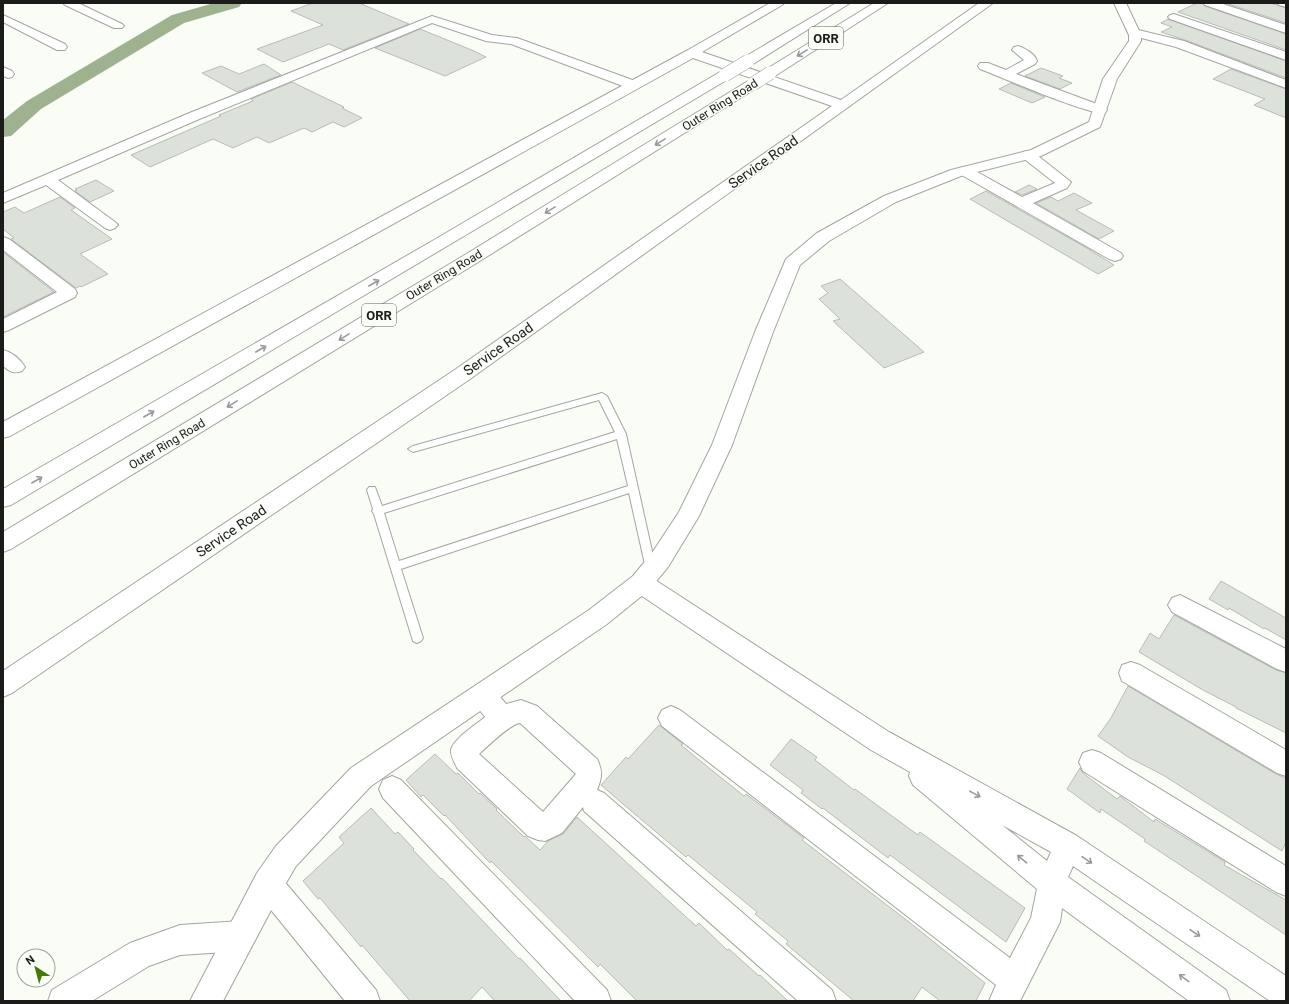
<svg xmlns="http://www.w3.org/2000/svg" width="1289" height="1004" font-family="Roboto,sans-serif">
<rect width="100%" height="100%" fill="#f9fdf6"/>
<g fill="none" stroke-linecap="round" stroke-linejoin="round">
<path fill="#9eb290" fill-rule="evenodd" d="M214,3H242L239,7L184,23L41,109L11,136L3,137V120L27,101L172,15Z"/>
</g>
<path fill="#dce1da" stroke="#b8bcb6" d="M313,3H359L409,24L343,50L329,44L283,62L257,49L323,25L291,11Z
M1197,3H1202L1205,6L1286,34V50L1178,12Z
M1225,3H1270L1277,5L1286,8V23Z
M1168,19L1286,61V78L1185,40L1161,32L1172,27L1161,23Z
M420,29L474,51L486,57L445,76L375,48Z
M264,64L281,75L237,92L202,73L221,66L239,74Z
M1041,68L1063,76L1059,78L1072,83L1060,89L1025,76Z
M1231,69L1286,89V118L1254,105L1265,99L1213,79Z
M292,82L344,107L342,108L362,118L344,127L333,122L312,132L304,128L269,143L257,137L233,148L213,139L150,167L131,155L221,116L219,115L253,101L251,99Z
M1011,83L1023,88L1045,97L1032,103L999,89Z
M96,180L114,191L90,202L75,191L77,190L75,189Z
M1029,185L1037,189L1022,195L1015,192Z
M986,191L1085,247L1114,265L1098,274L970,199Z
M1074,193L1092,203L1076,210L1114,231L1099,239L1036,203L1051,197L1058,201Z
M60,197L75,208L71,210L112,239L80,254L108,274L81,287L80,286L76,288L11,239L14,238L3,229V212L15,207L24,213Z
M3,252L54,292L3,317Z
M840,279L924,352L884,368L833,321L840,319L819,299L828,293L821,286Z
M1221,581L1286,618V640L1265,628L1264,629L1229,608L1228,610L1209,599Z
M1174,615L1276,670L1286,673V733L1236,708V707L1203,690L1139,652L1150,633L1159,639Z
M1128,686L1276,774L1286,778V842L1282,851L1163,775L1128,757L1098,736L1111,718Z
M659,725L683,744L681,745L709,768L744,796L746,794L804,838L802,840L909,922L985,983L976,1001H940L922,987L913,1001H854L786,944L788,941L755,914L757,912L688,855L686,857L630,810L601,785L626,757L628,759Z
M791,739L817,757L815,760L854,790L855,789L918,835L920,832L1025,908L1006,942L890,855L888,858L823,808L822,809L801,793L803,790L770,765Z
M435,754L456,774L458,773L479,794L480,793L497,809L496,810L524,837L525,836L540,850L548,841L563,834L577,817L696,926L699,923L727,950L729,949L759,976L760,975L788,1001H637L600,964L598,967L491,861L490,863L445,815L444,816L423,795L421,797L406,780Z
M1080,768L1082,772L1088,777L1117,799L1120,796L1154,822L1155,819L1225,862L1224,865L1286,900V935L1144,841L1145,839L1101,809L1100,813L1067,789Z
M371,808L395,834L398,832L414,849L413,850L441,879L442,878L519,959L520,958L561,1001H495L482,987L469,1001H410L362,945L361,947L320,898L318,899L303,881L344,843L339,837Z"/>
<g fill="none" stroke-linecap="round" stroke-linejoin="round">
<defs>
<path id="lane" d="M602,393L607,396L626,434L656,569L655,572L651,573L647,572L646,569L629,493L401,569L423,638L421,641L417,643L413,641L374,514L372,511L373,509L367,490L369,487H375L382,506L615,432L599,400L413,452L408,449L413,446ZM617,439L628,486L399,561L384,513Z"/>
<path id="street" d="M63,3H78L122,24L124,26L122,28H114L65,5Z
M1203,3H1220L1286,25V33L1205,5Z
M1277,3H1286V7L1279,5Z
M1174,14L1286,52V60L1170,19L1168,17L1170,15Z
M3,15L65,44L67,47L65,50H57L3,22Z
M432,16L492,35L517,38L638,82L639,85L638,88H628L511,44L486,41L432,23L197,120L58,180L115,222L118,225L115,228L110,230L105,228L46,185L3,203V193L187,114Z
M1134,29L1184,41L1286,80V88L1176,47L1130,35L1128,33L1130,31Z
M1018,46C1025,48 1035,54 1037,61L1035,64L1016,74L1105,107L1107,110L1105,113C1090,116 999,76 980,69L978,66L980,63H988L1006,70L1024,60L1012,50L1014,47Z
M3,67L12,71L14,74L12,77L8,78L3,76Z
M1028,151L1033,152L1071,182L1067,188L1033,203L1121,253L1123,256L1121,259L1115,261L1109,259L960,174L958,171L960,168L965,167L970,168L1022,197L1055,183L1023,158L1021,155L1023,152Z
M3,237L9,239L75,289L77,293L75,297L9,330L3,332V319L57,292L3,250Z
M3,350C12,352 20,359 25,367L22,371C14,374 10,372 3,366Z
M641,574L649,576L889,732L1077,836L1286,976V1001H1270L1073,866L1068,877L1226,990L1230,1001H1189L1062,908L1060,922L1055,932L1020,1001H989L996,985L662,726L658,718L662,710L671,706L680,710L1010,958L1031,918L1037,889L913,785L909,776L910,772L871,750L633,590L630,583L633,576ZM1002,825L1051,852L1047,861Z
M1180,595L1286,649V672L1277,669L1172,612L1168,605L1172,598Z
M1131,662L1140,665L1286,750V776L1277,773L1122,681L1119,673L1122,665Z
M483,684L492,687L506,704L521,700L537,706L597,759C603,771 602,778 597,790L604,793L832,990L836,1001H798L584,811L583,807L562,833L545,841L538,840L528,836L457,768C455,763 450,755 451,750C453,739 477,724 485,717L474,703L471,695L474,687ZM520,723L576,774L543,812L479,754C488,746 510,724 520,723Z
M1092,750L1101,753L1286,866V896L1276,892L1083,771L1079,762L1083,753Z
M392,776L401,780L607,990L611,1001H575L383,798L379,789L383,780Z
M268,870L278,874L376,990L380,1001H345L258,894L254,884L258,874Z
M241,921L251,926L256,936L251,946L241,951L180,955L149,966L92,1001H48L52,990L130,943L180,925Z"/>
<path id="secondary" d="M770,3H784L782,5L702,52L841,100L979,3H993L470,379L12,693L3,697V671L456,369L832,106L693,58L10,436L3,438V422L688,50Z
M1114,3H1126L1141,35V41L1117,79L1100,127L1041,156L961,176L896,202L829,241L800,265L773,332L732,445L699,516L668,567L649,590L607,624L371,786L296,866L279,895L223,1001H190L257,873L276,846L351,768L589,610L633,576L652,553L679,512L712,445L755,332L786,259L817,233L884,196L951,170L1031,150L1089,122L1103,79L1129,41V35Z"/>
<path id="highway" d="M836,3H850L753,64H743L742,61L743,58Z
M874,3H888L775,76H765L763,73L765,70Z
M725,71L730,72L732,75L730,78L11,505L3,507V489L434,240L720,72Z
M753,80L758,81L760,84L758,87L475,264L11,549L3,552V532L463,256L748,81Z"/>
</defs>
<use href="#lane" stroke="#a2a69f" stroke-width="2"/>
<use href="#street" stroke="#a2a69f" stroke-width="2"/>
<use href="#secondary" stroke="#a2a69f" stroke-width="2"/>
<use href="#highway" stroke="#a2a69f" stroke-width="2"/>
<use href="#lane" fill="#fff" fill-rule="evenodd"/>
<use href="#street" fill="#fff" fill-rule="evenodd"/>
<use href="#secondary" fill="#fff" fill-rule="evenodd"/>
<use href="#highway" fill="#fff" fill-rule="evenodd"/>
<defs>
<path id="highway-bridge" d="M725,75L748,61
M753,84L770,73"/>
</defs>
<use href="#highway-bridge" stroke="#a2a69f" stroke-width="14" stroke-linecap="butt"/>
<use href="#highway-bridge" stroke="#fff" stroke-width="13"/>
</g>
<defs><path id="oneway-shaft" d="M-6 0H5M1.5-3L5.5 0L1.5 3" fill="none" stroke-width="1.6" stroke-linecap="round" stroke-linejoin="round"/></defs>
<g stroke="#989998">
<use href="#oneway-shaft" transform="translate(802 53) rotate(148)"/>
<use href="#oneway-shaft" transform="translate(660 142) rotate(148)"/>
<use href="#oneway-shaft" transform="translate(550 210) rotate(148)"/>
<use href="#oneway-shaft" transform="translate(374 283) rotate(-30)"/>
<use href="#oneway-shaft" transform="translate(344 337) rotate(149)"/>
<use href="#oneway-shaft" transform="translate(261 349) rotate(-30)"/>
<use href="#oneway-shaft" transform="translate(232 404) rotate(149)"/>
<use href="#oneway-shaft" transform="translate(149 414) rotate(-30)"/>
<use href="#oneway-shaft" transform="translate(37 480) rotate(-30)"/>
<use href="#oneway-shaft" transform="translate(975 794) rotate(29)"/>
<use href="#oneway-shaft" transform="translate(1022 859) rotate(-140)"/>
<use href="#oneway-shaft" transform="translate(1087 860) rotate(34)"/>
<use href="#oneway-shaft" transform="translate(1195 933) rotate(34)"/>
<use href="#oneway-shaft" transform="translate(1184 978) rotate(-144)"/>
</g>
<g text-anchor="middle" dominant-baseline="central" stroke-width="3" stroke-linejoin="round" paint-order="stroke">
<g font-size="12" fill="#1b1c1a" stroke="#f9fdf6">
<text transform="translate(720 105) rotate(-32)">Outer Ring Road</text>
<text transform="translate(444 275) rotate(-31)">Outer Ring Road</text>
<text transform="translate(167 444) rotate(-31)">Outer Ring Road</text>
</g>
<g fill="#f9fdf6" stroke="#5e605c" stroke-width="1">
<rect x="809" y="27" width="34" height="22" rx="3"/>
<rect x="362" y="304" width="34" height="22" rx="3"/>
</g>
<g font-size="13" font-weight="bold" fill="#1b1c1a">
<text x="826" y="38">ORR</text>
<text x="379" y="315">ORR</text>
</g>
<g font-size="14" fill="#1b1c1a" stroke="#f9fdf6">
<text transform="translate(763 162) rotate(-35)">Service Road</text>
<text transform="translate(498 349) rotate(-35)">Service Road</text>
<text transform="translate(231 531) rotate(-34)">Service Road</text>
</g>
</g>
<rect width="1289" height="1004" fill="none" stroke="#1b1c1a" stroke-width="8"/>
<g transform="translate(36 968) rotate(324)"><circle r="19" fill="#f9fdf6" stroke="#a0a39e"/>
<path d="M0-3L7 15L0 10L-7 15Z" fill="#467a08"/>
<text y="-6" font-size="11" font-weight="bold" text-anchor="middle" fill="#1b1c1a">N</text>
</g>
</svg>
